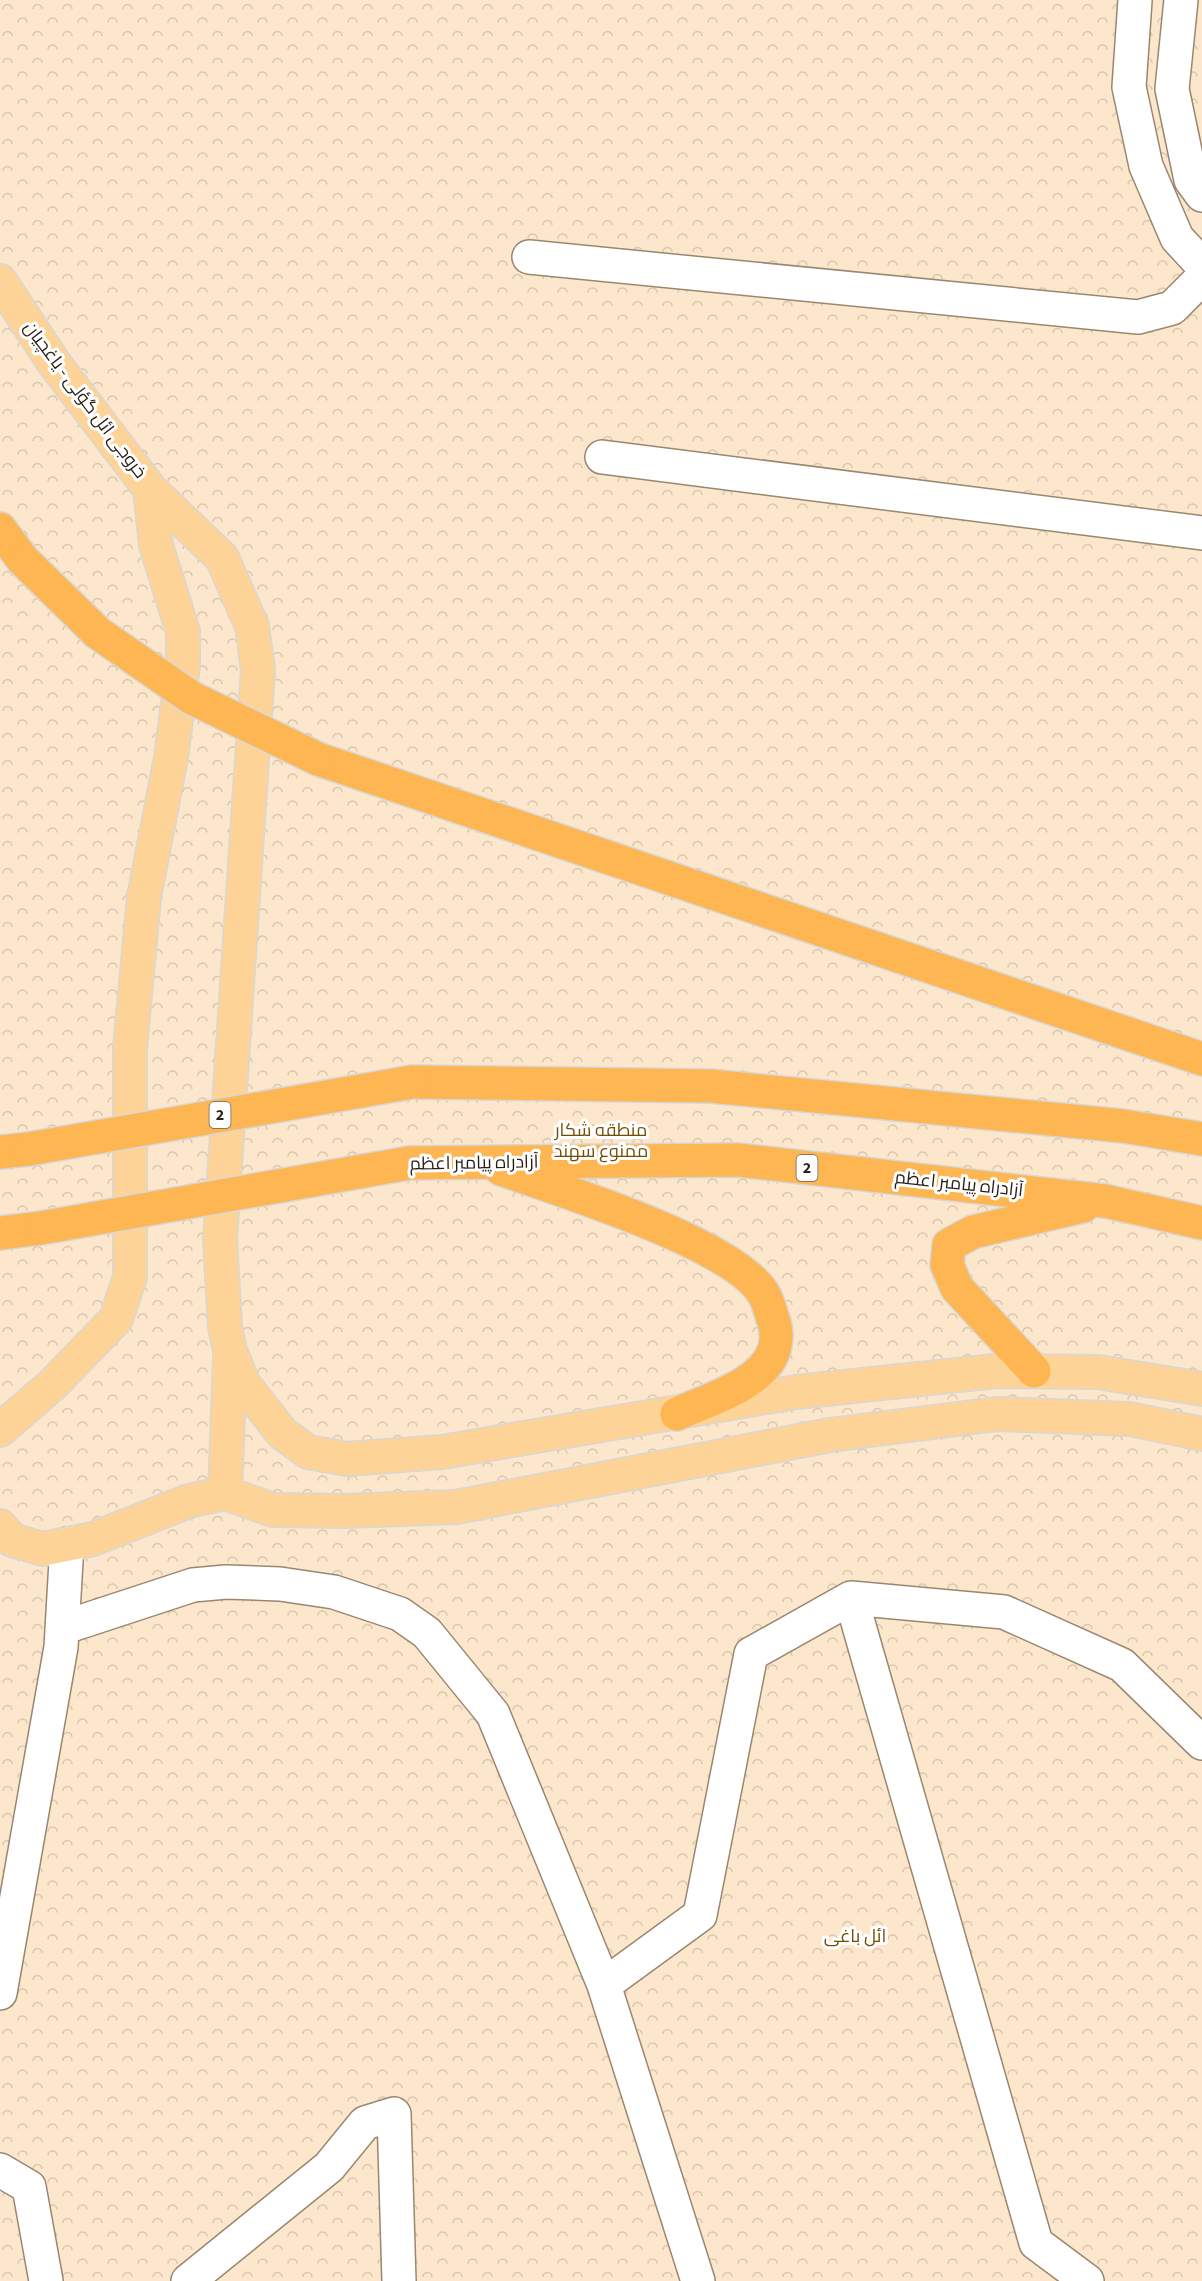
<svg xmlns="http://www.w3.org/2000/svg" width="1202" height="2281" font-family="'Source Sans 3',Cairo,sans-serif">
<defs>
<pattern id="park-crowns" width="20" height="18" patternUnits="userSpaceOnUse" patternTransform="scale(1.5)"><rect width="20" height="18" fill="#fde7cc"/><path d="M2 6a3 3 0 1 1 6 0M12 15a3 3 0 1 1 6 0" fill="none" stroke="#d9c6ae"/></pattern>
</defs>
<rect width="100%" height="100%" fill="#fefaf4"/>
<path fill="url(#park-crowns)" d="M0,0H1202V2281H0Z"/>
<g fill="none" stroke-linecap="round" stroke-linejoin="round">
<defs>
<path id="minor" d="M1135,0L1129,87L1146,166L1177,238L1202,265
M1181,0L1172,89L1191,180L1202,195
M529,257L1138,317L1172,308L1202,278
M602,457L1202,533
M851,1598L1036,2243L1087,2281
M62,1628L193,1585L226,1582L280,1584L334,1592L400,1614L427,1633L493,1714L604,1985L698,2281
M604,1985L700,1915L751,1654L851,1598L1004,1612L1122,1665L1202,1743
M0,1993L61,1647L67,1544
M0,2170L29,2187L46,2281
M188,2281L329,2167L365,2123L394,2114L399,2281"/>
<path id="major" d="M0,281L54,363L150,489L222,558L252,626L258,670L220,1239L225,1326L230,1351L243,1383L282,1433L308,1452L347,1459L442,1452L796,1392L996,1371L1098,1372L1202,1389
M0,1430L52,1385L116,1319L130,1277V1048L144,897L171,758L183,665V632L156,545L150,489
M225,1493L273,1510L343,1511L456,1507L830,1435L997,1414L1130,1419L1202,1434
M0,1526L12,1540L43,1549L93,1539L189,1501L225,1493L230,1359"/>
<path id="highway" d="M0,529L23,560
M318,759L1202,1059
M412,1082L710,1086L1123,1126L1202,1139
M0,1152L29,1149
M409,1163L738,1160L1105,1201L1202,1223
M501,1169C560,1190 732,1243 763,1293C768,1300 770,1311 773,1319C778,1333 777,1349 768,1362C748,1389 707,1400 677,1414
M0,1233L41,1228
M1034,1371L957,1288L947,1265L949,1245L973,1232L1083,1206"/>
</defs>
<use href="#minor" stroke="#9a876f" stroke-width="36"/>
<use href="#major" stroke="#d8d7d5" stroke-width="36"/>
<use href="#highway" stroke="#d8d7d5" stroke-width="36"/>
<use href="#minor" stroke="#fff" stroke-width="33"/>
<use href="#major" stroke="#fed397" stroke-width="33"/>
<use href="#highway" stroke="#fdb651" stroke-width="33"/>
<defs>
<path id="highway-bridge" d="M23,560L98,633L192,698L318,759
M29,1149L412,1082
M41,1228L409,1163"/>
</defs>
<use href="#highway-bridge" stroke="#d8d7d5" stroke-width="36" stroke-linecap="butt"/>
<use href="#highway-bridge" stroke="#fdb651" stroke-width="33"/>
</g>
<g text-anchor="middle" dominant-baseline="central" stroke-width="6" stroke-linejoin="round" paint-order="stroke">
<g fill="#fff" stroke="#68625c" stroke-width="1.5">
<rect x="209.5" y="1102" width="21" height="26" rx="4.5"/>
<rect x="796.5" y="1155" width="21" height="26" rx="4.5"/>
</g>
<g font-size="16" font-weight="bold" fill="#271f16">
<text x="220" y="1115">2</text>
<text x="807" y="1168">2</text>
</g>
<g font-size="18" fill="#271f16" stroke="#fff">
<text transform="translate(85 400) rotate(53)">خروجی ائل گؤلی - یاغچیان</text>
<text transform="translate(474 1163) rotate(-1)">آزادراه پیامبر اعظم</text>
<text transform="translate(959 1184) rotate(6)">آزادراه پیامبر اعظم</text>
</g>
<g font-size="18" fill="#764d05" stroke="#fff">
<text x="601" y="1130">منطقه شکار<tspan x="601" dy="21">ممنوع سهند</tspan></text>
<text x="855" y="1936">ائل باغی</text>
</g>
</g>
</svg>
